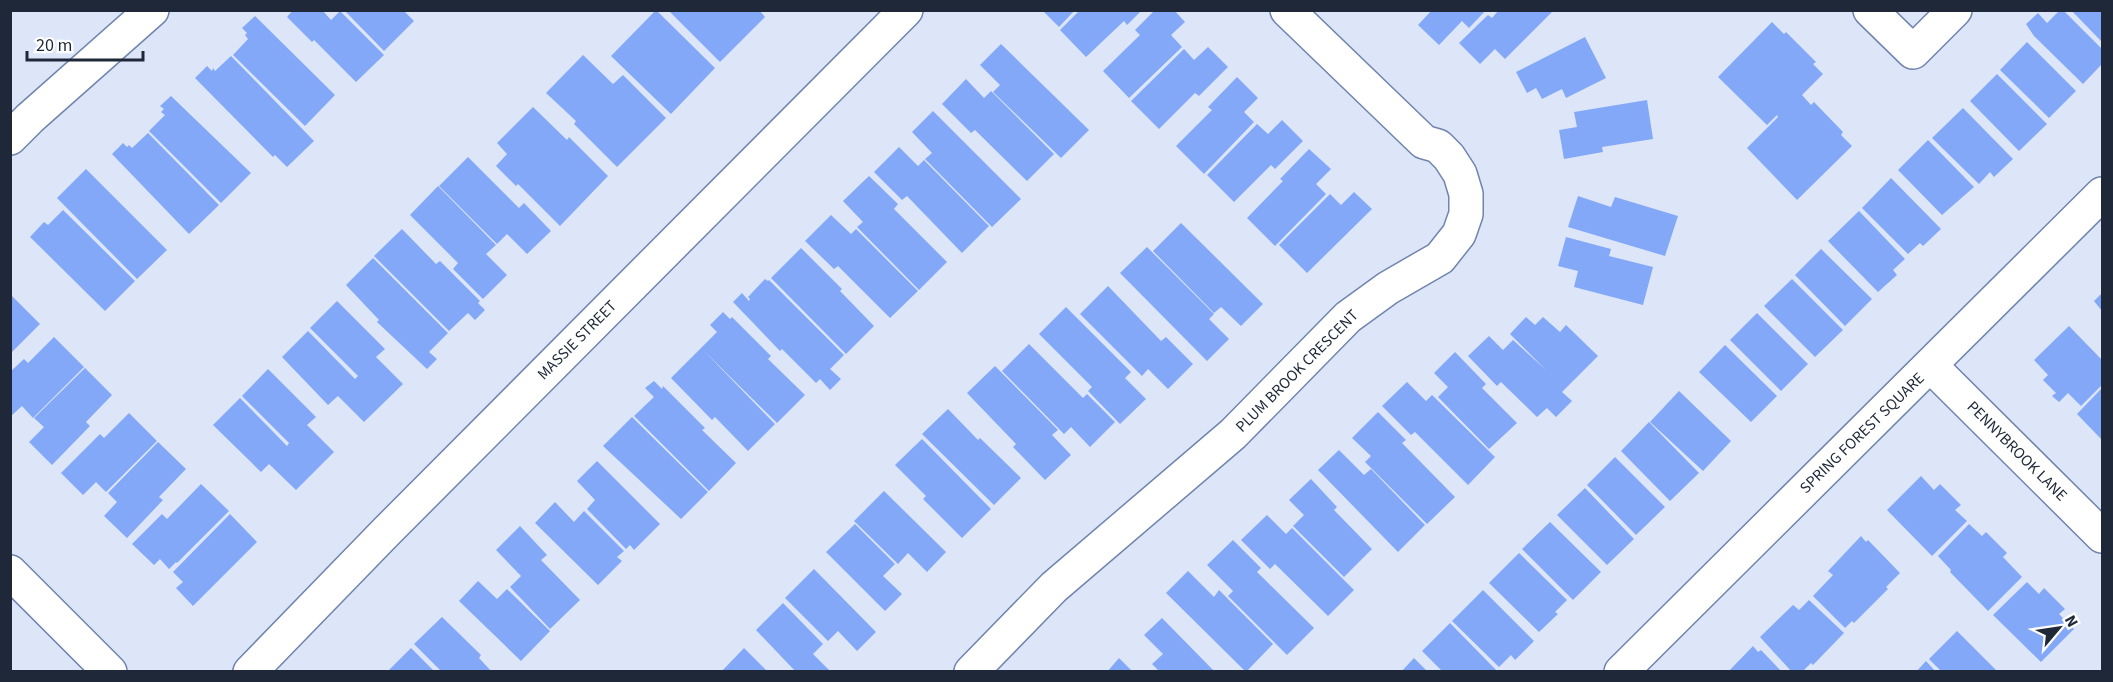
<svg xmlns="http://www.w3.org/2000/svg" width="2113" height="682" font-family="'Source Sans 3',sans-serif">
<rect width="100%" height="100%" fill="#dce6f8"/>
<path fill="#83a8f8" d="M293,10H322L331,20L340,11L384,55L356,82L314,40L312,42L287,17Z
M344,10H403L414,21L384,51Z
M656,10L715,68L671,114L611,56Z
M668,10H759L765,17L720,62Z
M1042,10H1075L1059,27Z
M1080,10H1142L1127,25L1124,21L1086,57L1060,30Z
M1155,10H1174L1185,22L1171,35L1182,47L1129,98L1103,71L1140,35L1135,30Z
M1432,10H1486L1469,28L1462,21L1439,45L1418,25Z
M1499,10H1554L1505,59L1495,49L1480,64L1459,43L1488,15L1492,18Z
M2060,10H2063L2102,49V64L2083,84L2034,36L2026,24L2038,13L2047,23Z
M2071,10H2102V42Z
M255,16L335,95L305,126L233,55L248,39L245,35L247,33L242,28Z
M1772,22L1784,34L1786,32L1816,62L1813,64L1823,74L1802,95L1811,105L1814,102L1843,132L1841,135L1852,146L1797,200L1747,148L1778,117L1777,115L1767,125L1718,77Z
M1585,37L1606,78L1566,98L1562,89L1542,99L1536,88L1527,93L1516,72Z
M2027,42L2076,91L2049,118L2000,70Z
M1001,44L1089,130L1061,158L993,92L1000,85L980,65Z
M1208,47L1228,67L1199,96L1195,93L1159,129L1131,101L1184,49L1194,60Z
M583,55L613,84L623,75L666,118L617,167L574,124L576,121L546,93Z
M231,56L314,141L287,167L275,155L273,157L195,78L207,66L212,71L213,68L215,71Z
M1997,74L2047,124L2019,151L1970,101Z
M1237,77L1258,98L1244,112L1254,122L1204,174L1176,146L1212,110L1208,107Z
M966,79L984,98L991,91L1054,154L1027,181L975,130L971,133L942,104Z
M171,96L251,173L221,203L149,131L165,115L161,112L164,109L160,106Z
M1647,100L1653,139L1602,147L1603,152L1564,159L1559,130L1577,127L1574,112Z
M533,107L567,140L569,137L608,176L560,226L518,184L516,186L496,166L507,154L497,143Z
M1963,108L2013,159L1994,177L1990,172L1979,184L1932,138Z
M933,111L1021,199L992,227L925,159L932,153L912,132Z
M1282,120L1303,141L1275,169L1271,165L1234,202L1207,175L1257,124L1268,134Z
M148,133L219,205L189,234L112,154L123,143L127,147L129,145L132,148Z
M1928,140L1974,187L1942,215L1898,170Z
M899,147L918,166L924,160L989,226L962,253L907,196L902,200L874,172Z
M1309,149L1331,169L1316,184L1326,194L1275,246L1247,218L1283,181L1280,179Z
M468,157L519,208L524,203L551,231L527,254L507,234L497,244L439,186Z
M86,169L167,250L137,279L57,198Z
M869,176L898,204L894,209L947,262L919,290L857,227L863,222L843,201Z
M1891,178L1941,229L1923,246L1920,243L1908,254L1862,208Z
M438,186L496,245L486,254L507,275L483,299L453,269L458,263L410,215Z
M1354,192L1372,209L1307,273L1279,245L1330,194L1341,205Z
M1578,196L1611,207L1615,197L1678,216L1665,256L1568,227Z
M63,210L135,281L105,311L30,237L44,222L48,225Z
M1859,211L1905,259L1893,270L1897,275L1878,292L1828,241Z
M831,215L851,234L856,229L918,291L890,318L838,266L834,269L805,241Z
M1181,223L1263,304L1241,326L1221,307L1214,313L1153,251Z
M402,229L436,264L440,261L480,301L478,303L485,310L475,320L468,313L449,331L374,256Z
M1566,237L1611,249L1609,256L1653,267L1643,305L1574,287L1578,271L1558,266Z
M1147,247L1214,314L1209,319L1229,339L1207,361L1120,273Z
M801,248L842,289L840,291L874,326L846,354L771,278Z
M1821,249L1872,299L1845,326L1795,275Z
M373,258L448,333L429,352L437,359L427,369L377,322L379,320L346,285Z
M765,279L768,281L769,280L844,355L830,369L841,379L830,390L820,379L816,383L782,349L780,351L733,302L742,293L749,301L750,299L748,297Z
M1792,279L1843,330L1815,357L1764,306Z
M1108,286L1161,341L1166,337L1193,364L1168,389L1148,369L1142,376L1080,314Z
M2102,293V311L2094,301Z
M12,296L40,324L10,354V298Z
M337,301L385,349L376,357L403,384L364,422L338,396L328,405L282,357L308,331L355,379L358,376L310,328Z
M1066,307L1131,372L1125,378L1146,399L1120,424L1088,391L1092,387L1039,334Z
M723,312L730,319L732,317L771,356L768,359L805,395L777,423L704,351L775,424L748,451L715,417L712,420L671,378L717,332L710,325Z
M1757,313L1808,364L1781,391L1730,340Z
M1526,317L1535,325L1543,317L1560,332L1566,325L1598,356L1562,392L1572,401L1556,417L1547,408L1537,417L1501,382L1497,386L1468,356L1489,336L1503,350L1513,340L1546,370L1510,334Z
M2069,326L2102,360V385L2081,406L2068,393L2059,402L2052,396L2056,393L2043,380L2048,375L2034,360Z
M54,337L84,367L33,418L22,406L10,417V372L24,359L28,363Z
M1029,344L1083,398L1087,394L1115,422L1090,447L1071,427L1064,434L1002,371Z
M1725,345L1777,396L1751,422L1699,372Z
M1455,352L1486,384L1482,388L1517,423L1489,449L1438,397L1448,387L1434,373Z
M995,366L1058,430L1052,435L1071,455L1045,480L1013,447L1016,444L967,393Z
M85,368L112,395L86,422L90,426L52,465L29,442L44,427L34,418Z
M268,369L316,417L307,425L334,452L296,490L269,464L261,472L213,425L240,398L287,446L289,443L242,396Z
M654,381L662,389L663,386L705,428L702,430L736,463L709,491L634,416L654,397L645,388Z
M1407,382L1426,401L1432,395L1495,457L1468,485L1415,432L1411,435L1382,406Z
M2102,388V440L2077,414Z
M1679,391L1731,441L1703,471L1650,422Z
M948,409L978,440L980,438L1021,478L994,505L922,434Z
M1378,412L1406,440L1402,443L1455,497L1427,524L1365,462L1371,456L1352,438Z
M129,413L157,441L106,492L96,482L83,495L61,473L100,434L104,438Z
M632,417L708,492L681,519L603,446Z
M1649,422L1699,473L1670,501L1621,451Z
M922,439L991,509L962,538L923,499L926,496L895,465Z
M158,442L186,469L159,497L163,500L127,538L104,516L117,502L108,493Z
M1339,450L1364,475L1371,469L1425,525L1398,552L1318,470Z
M1615,457L1665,507L1636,535L1587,485Z
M597,461L660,524L634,550L630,545L626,549L587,509L595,500L577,481Z
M1921,476L1934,490L1940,484L1961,505L1955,510L1967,521L1932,556L1887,510Z
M1311,479L1337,507L1334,510L1372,549L1344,577L1293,526L1304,515L1289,500Z
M201,484L229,511L177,563L176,562L169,569L160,559L154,565L132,544L162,514L167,519Z
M1585,488L1634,539L1607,565L1557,515Z
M884,491L946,552L927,572L908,553L898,564L854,521Z
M555,502L574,522L584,511L624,551L617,557L622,561L598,585L535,523Z
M230,514L257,542L193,606L176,588L183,582L173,572Z
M1267,515L1286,534L1292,528L1354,590L1328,616L1275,564L1270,569L1241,540Z
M1550,522L1601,572L1573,600L1522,549Z
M855,524L895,564L883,576L902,594L885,611L826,552Z
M1969,524L1982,536L1986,532L2007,553L2003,557L2022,577L1988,611L1950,572L1951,570L1938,556Z
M520,526L547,555L541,560L580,600L550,629L510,587L521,576L496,550Z
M1861,536L1866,542L1868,540L1900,573L1886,587L1888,589L1854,623L1852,621L1845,628L1813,596L1833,575L1828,571Z
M1233,540L1261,568L1257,572L1314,628L1287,655L1228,596L1233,591L1207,565Z
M1519,553L1567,600L1555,612L1558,614L1539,632L1489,583Z
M814,569L876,632L857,651L838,631L828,641L785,598Z
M1188,571L1214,597L1219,590L1273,644L1246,672L1166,593Z
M478,581L497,599L507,589L550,631L521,661L459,601Z
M2027,582L2039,594L2044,588L2065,609L2059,614L2074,629L2041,662L1993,615Z
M1483,590L1534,641L1515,660L1511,655L1499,667L1452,621Z
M1809,600L1844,633L1813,665L1811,663L1802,672H1792L1760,637L1793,605L1799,610Z
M783,603L823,644L813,654L831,672H796L756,630Z
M442,617L481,655L479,658L492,672H442L414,644Z
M1162,618L1215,672H1160L1152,664L1163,654L1144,635Z
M1450,623L1498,672H1443L1422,651Z
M1957,631L1998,672H1942L1929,659Z
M1753,646L1758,652L1761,650L1782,672H1728Z
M411,648L435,672H387Z
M744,648L768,672H721Z
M1119,658L1133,672H1107Z
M1414,658L1428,672H1401Z
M1926,661L1936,672H1916Z"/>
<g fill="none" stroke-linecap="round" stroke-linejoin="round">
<defs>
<path id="minor" d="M1870,10L1913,52L1955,10
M10,138L30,118L152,10
M1931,366L2102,536
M10,572L110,672
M250,672L385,533L906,10
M971,672L1054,587L1233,434L1348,317L1388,288L1440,258L1459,234L1466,214V194L1460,174L1449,157L1438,146L1424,142L1287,10
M1621,672L2102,194"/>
</defs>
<use href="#minor" stroke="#7084ad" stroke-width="36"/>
<use href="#minor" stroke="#fff" stroke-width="33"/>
</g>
<g text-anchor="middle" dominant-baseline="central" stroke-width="6" stroke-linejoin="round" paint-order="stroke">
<g font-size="16" fill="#1f2838" stroke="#fff">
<text transform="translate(577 340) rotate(-45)">MASSIE STREET</text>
<text transform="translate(1297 371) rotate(-45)">PLUM BROOK CRESCENT</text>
<text transform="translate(1862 433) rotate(-44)">SPRING FOREST SQUARE</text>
<text transform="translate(2017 451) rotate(45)">PENNYBROOK LANE</text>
</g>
</g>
<rect width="2113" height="682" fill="none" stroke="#1f2838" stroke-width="24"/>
<g transform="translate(2059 628) rotate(61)" stroke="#ffffff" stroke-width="4.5" paint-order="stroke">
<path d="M0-4.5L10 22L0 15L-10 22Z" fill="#1f2838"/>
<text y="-9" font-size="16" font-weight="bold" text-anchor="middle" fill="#1f2838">N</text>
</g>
<path d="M27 51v9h116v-9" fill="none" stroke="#1f2838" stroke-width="3"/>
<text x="36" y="51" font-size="18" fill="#1f2838" stroke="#ffffff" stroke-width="4.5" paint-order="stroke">20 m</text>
</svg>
